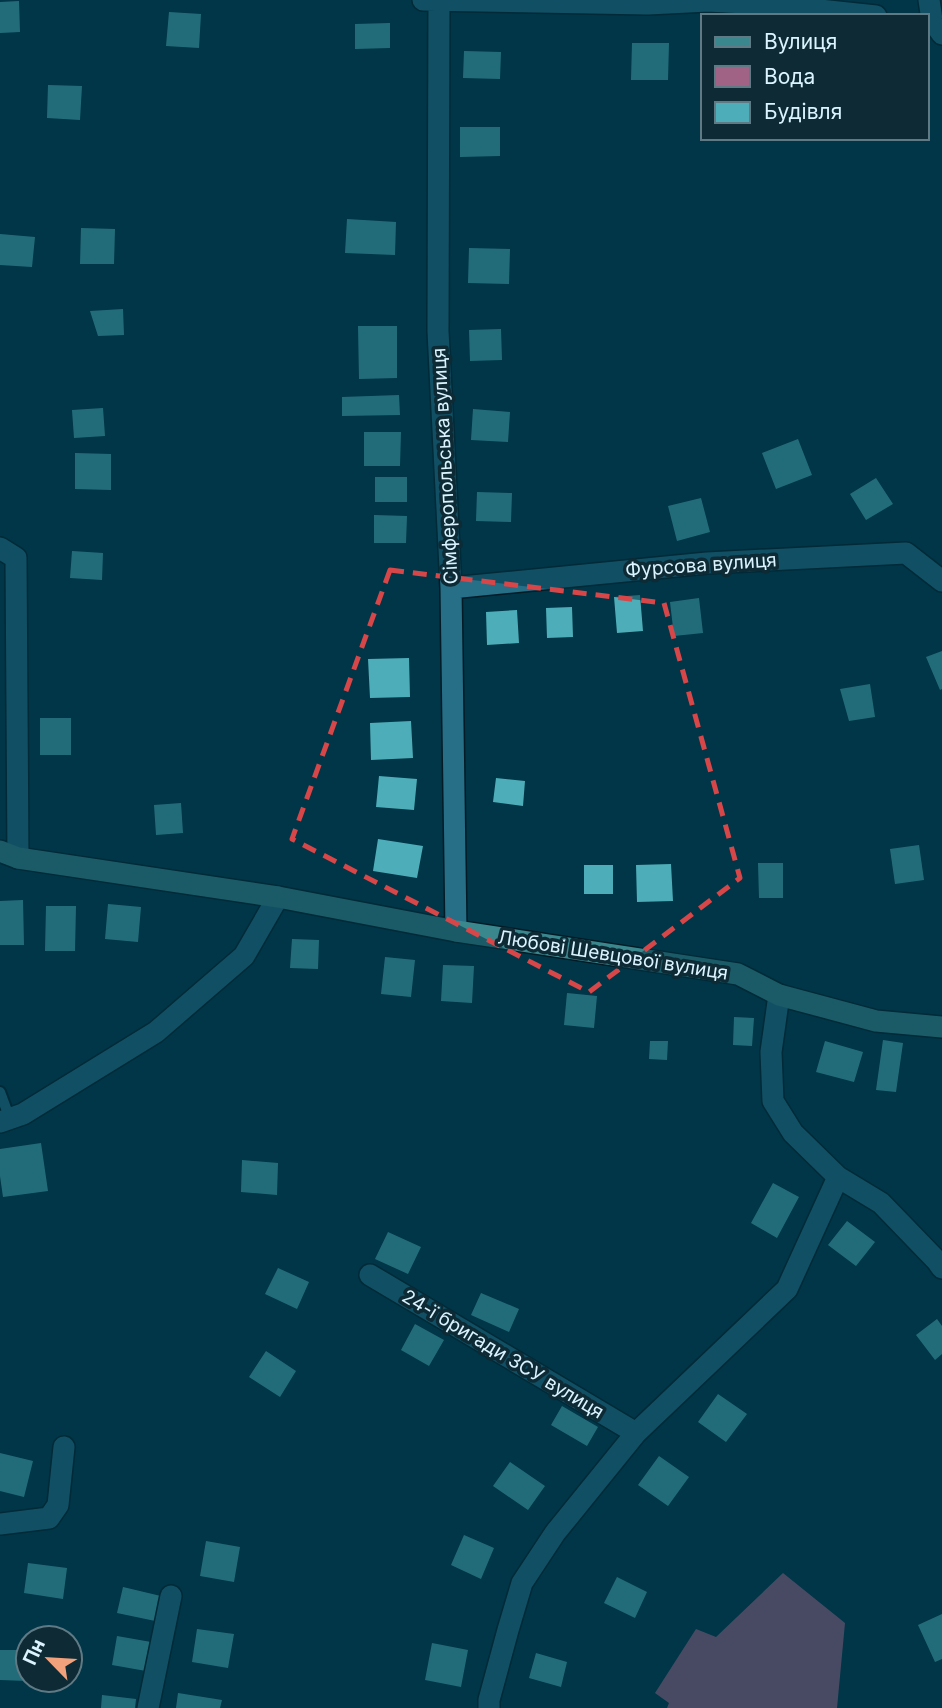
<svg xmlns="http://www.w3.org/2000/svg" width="942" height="1708" font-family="Inter,sans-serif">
<rect width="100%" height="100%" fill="#003647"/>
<path fill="#a06385" d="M783,1573L845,1623L837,1708H667L669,1703L655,1693L696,1629L716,1637Z"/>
<path fill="#4daeb9" d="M19,1L20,32L0,33V2Z
M169,12L201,14L199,48L166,46Z
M390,23V48L355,49V24Z
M632,43H669L668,80H631Z
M464,51L501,52L500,79L463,78Z
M48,85L82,86L80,120L47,118Z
M460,127H500V156L460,157Z
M347,219L396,222L395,255L345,253Z
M81,228L115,229L114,264H80Z
M0,234L35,237L32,267L0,265Z
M469,248L510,249L509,284L468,283Z
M123,309L124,335L98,336L90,311Z
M358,326H397V378L359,379Z
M501,329L502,360L470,361L469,330Z
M399,395L400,415L342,416V397Z
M103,408L105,436L74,438L72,410Z
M473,409L510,412L508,442L471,440Z
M364,432H401L400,466H364Z
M798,439L812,475L776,489L762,453Z
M75,453L111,454V490L75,489Z
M375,477H407V502H375Z
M876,478L893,504L866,520L850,494Z
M477,492L512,493L511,522L476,521Z
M701,498L710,532L677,541L668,506Z
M374,515L407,516L406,543H374Z
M72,551L103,553L102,580L70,578Z
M640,595L643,631L617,633L614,597Z
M699,598L703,633L674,636L670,602Z
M572,607L573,637L547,638L546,608Z
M517,610L519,643L487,645L486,612Z
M942,651V689L940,690L926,657Z
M409,658L410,697L370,698L368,659Z
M870,684L875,717L849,721L840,689Z
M40,718H71V755H40Z
M411,721L413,758L371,760L370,723Z
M379,776L417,779L414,810L376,807Z
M496,778L525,781L523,806L493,802Z
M181,803L183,833L156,835L154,805Z
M378,839L423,846L417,878L373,871Z
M919,845L924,880L895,884L890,849Z
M758,863H783V898H759Z
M671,864L673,901L637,902L636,865Z
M584,865H613V894H584Z
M23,900L24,945H0V901Z
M108,904L141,907L138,942L105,939Z
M46,906H76L75,951H45Z
M292,939L319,940L318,969L290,968Z
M385,957L415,960L411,997L381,994Z
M443,965L474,966L472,1003L441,1001Z
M567,993L597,996L594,1028L564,1025Z
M734,1017L754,1018L752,1046L733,1045Z
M883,1040L903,1043L896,1092L876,1090Z
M650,1041H668L667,1060L649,1059Z
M825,1041L863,1052L854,1082L816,1072Z
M41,1143L48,1191L3,1197L0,1176V1149Z
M242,1160L278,1163L277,1195L241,1192Z
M773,1183L799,1197L777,1238L751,1223Z
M847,1221L875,1242L856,1266L828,1245Z
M388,1232L421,1247L408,1274L375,1259Z
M278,1268L309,1282L297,1309L265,1294Z
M481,1293L519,1309L509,1332L471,1315Z
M937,1319L942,1326V1354L935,1360L916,1335Z
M415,1324L444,1340L429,1366L401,1350Z
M266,1351L296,1371L280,1397L249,1377Z
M718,1394L747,1414L726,1442L698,1422Z
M562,1406L598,1427L587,1446L551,1425Z
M0,1453L33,1461L24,1497L0,1491Z
M659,1456L689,1477L668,1506L638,1485Z
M510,1462L545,1486L528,1510L493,1486Z
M464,1535L494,1548L481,1579L451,1565Z
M206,1541L240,1547L234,1582L200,1576Z
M28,1563L67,1568L63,1599L24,1593Z
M617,1577L647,1592L635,1618L604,1603Z
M123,1587L165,1597L160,1622L117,1613Z
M942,1614V1659L935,1662L918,1625Z
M197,1629L234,1634L228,1668L192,1662Z
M117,1636L151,1642L146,1671L112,1665Z
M432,1643L468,1650L461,1687L425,1680Z
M0,1650H28V1681L0,1680Z
M536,1653L567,1662L561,1687L529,1678Z
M178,1693L222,1700L220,1708H176Z
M102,1695L136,1699L135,1708H101Z"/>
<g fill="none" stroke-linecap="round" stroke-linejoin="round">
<defs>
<path id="lane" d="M0,1092L10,1119"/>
<path id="street" d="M423,0L648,4L708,1L763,4L876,16
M929,0L932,20L942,34
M439,1L438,331L451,588L456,931
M0,548L16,558L18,858
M451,588L707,563L906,553L942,581
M0,1122L23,1114L156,1032L244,956L278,897
M838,1177L881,1203L937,1261L942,1268
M370,1275L636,1433
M0,1524L49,1518L58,1505L64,1447
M148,1708L171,1596
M489,1708V1700L508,1630L522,1583L555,1533L636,1433L787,1289L838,1177L793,1133L773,1101L771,1052L779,995"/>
<path id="secondary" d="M0,851L18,858L278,897L456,931L738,974L779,995L876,1021L942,1027"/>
</defs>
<use href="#lane" stroke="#001b26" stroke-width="14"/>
<use href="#street" stroke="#001b26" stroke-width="24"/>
<use href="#secondary" stroke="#001b26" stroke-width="24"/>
<use href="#lane" stroke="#276e87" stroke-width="10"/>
<use href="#street" stroke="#276e87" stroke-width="21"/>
<use href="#secondary" stroke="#3b878e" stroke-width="21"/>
</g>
<path d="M0 0H942V1708H0ZM390,570L664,603L740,878L589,992L292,839Z" fill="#003647" fill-opacity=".55" fill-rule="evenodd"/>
<path fill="none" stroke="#d74648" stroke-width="5" stroke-dasharray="14 9" stroke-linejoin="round" d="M390,570L664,603L740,878L589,992L292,839Z"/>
<g text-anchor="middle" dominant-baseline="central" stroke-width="7" stroke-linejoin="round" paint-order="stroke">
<g font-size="19" fill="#daf3fe" stroke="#0d2a35">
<text transform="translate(445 466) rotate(-93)">Сімферопольська вулиця</text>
<text transform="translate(701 565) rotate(-4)">Фурсова вулиця</text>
<text transform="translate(613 955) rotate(9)">Любові Шевцової вулиця</text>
<text transform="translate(503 1354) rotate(31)">24-ї бригади ЗСУ вулиця</text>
</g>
</g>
<rect x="701" y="14" width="228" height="126" fill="#0d2a35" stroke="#5f7a85" stroke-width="2"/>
<rect x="715" y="37" width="35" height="10" fill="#3b878e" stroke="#5f7a85" stroke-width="2"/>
<text x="764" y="49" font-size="21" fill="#daf3fe">Вулиця</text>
<rect x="715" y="66" width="35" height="21" fill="#a06385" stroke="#5f7a85" stroke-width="2"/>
<text x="764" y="84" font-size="21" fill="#daf3fe">Вода</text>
<rect x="715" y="102" width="35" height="21" fill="#4daeb9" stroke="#5f7a85" stroke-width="2"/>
<text x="764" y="119" font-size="21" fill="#daf3fe">Будівля</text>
<g transform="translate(49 1659) rotate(295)"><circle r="33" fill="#0d2a35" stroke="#5f7a85" stroke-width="2"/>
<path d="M0-5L12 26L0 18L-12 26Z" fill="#f1a17c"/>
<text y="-10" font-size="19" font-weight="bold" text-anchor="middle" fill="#daf3fe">Пн</text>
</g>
</svg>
